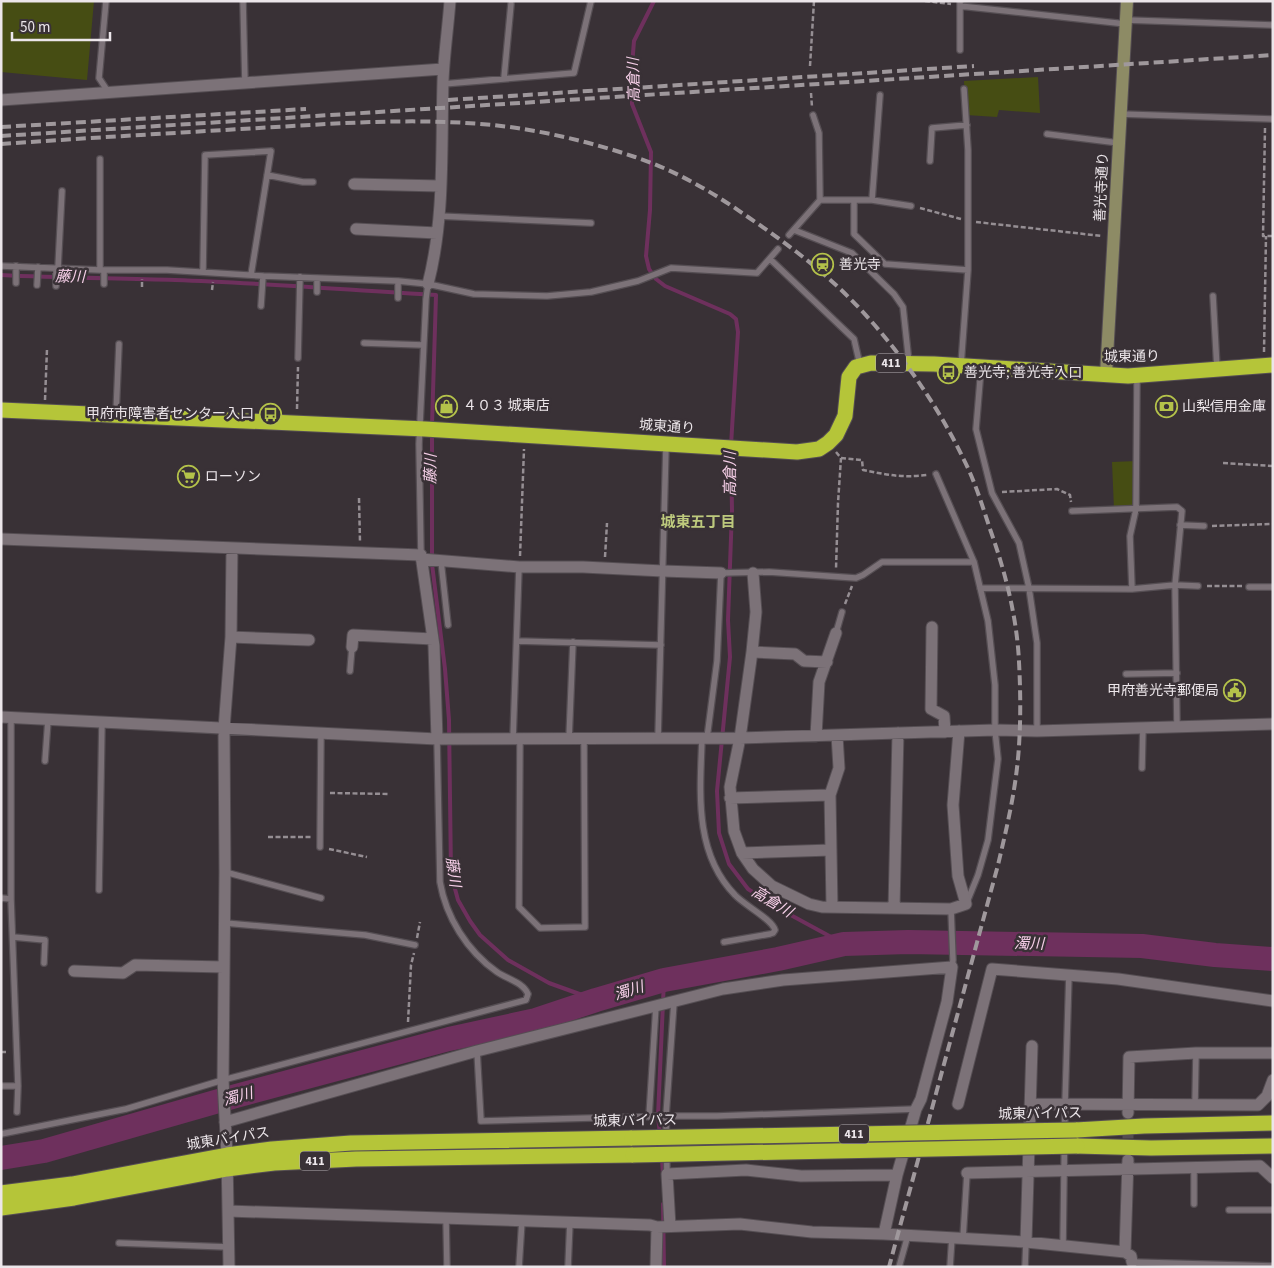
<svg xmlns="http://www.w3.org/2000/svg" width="1274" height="1268" font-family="'Source Sans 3','Noto Sans JP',sans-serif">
<rect width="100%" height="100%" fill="#393136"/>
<path fill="#464d13" d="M1,1H94L87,80L1,72Z
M1038,77L1040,113L999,110L997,117L966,115L964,81Z
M1137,461L1136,509H1114L1112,462Z"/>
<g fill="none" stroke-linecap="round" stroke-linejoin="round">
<path stroke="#6e305d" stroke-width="4" d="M654,1L634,41L631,78L632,104L651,152L650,210L646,256L649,269L656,279L665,286L730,314L736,319L738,332L731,445
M1,275C59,278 117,278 175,280C262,283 349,290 436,295L432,425
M432,432V564L445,669L449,720L451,874L458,900L470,921L480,935L508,960L549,983L596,1000
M731,452L732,510L728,620L730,657L717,791L719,833L729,864L748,889L776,907L844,944
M660,1135L658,1116L664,980
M662,1159L663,1175
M663,1204L664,1267"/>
<path stroke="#6e305d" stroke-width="24" d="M1,1158L44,1151L236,1096L449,1039L536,1020L596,1000L664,980L778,959L844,944L908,942L1142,946L1215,955L1273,959"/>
<path stroke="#544c51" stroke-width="11" stroke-dasharray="11 5.5" stroke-linecap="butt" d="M1128,1155V1119"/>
<defs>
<path id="lane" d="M106,1L99,78L109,93
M243,1L245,84
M960,1V50
M960,6L1126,24
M1126,20L1273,25
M504,78L511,4
M443,84L574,73L591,1
M1120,114L1273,119
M1047,134L1119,143
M100,159V270
M930,161L932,128L967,125
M267,175L303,182H313
M820,200H872L911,206
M872,200L880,95
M854,201V234L885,264L968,270
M438,216L591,223
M794,230L852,253L894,294L903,307L909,363
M789,235L820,200L819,133L813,115
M770,259L854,339L860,365
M1,266L100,270H167L263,276L398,281L428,284L474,294L547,296L591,292L638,281L671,268L757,273L778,249
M16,266V283
M58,268L62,191
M203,272L205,155L271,151L251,275
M104,284V270
M37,285L38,267
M56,286V268
M317,292V278
M1213,296L1217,369
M398,298V281
M261,306L263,276
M364,343L423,345
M298,358L300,277
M961,365L968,270V150L964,89
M981,369L976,429L992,493L1019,543L1029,588L1037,643V731
M116,414L119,344
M936,474L974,562L988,621L995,685V730L998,759L988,840L978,875L967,902
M1072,511L1177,507L1182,511L1175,585L1177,727
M1180,525L1204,526
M421,555L419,444L426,299L428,284
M441,561L448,625
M1249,587H1273
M980,588L1132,589L1175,585L1198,586
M1132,589L1130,536L1136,509L1137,377
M836,633L842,612
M517,641L661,645
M350,671L352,647
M1126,674L1177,673
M658,738L666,446
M707,738L717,661L721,573L769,572L856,578L863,575L882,562H974
M513,739L519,567
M520,739L519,907L540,928L585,927L584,739
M569,739L573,642
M702,739C700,793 694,853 735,895C744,905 772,919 775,930L773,933L770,934L724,942
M45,761L48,720
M1142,768L1143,727
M320,847L321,734
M225,872L321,898
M99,890L102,722
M1,898L11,899
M951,909L953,960L952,967
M225,923L365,935L415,945
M13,937L45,940L44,963
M477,1051L481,1121L666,1116H717L916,1109
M1,1086H18L11,899V718
M1195,1104L1196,1053
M17,1112L18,1086
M649,1117L656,1006
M1,1134L126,1109L223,1080L526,1000L528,994C523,982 507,979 497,972C467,951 446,917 440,882L437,739
M1194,1168V1204
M667,1174L666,1116L674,1002
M1229,1210H1273
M446,1218L447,1267
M963,1238L967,1173
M119,1243L228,1247
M1063,1246L1065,1104L1069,974
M1132,1265V1262L1273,1266
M519,1267L522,1220
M568,1267L570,1221
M899,1267L908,1235
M950,1267L952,1237
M1025,1267L1026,1242"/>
<path id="street" d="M1,100L443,69
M354,184L440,186
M356,229L437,233
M428,284C445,218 441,149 443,81C444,55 448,28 450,1
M1,539L421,555L434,646L437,739
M421,559L519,567H583L663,571L721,573
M753,573L756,612L752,652L740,738L730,787L734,831L742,853L753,869L772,886L809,904L822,907L951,909L966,904L958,876L953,805L959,731
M932,627L931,709L944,716L945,732
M231,637L309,640
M352,647L353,635L433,639
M752,652L795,654L804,661L827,662
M1,717L437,739L740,738L995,730L1037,731L1273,724
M816,736L819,682L836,633
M730,798L830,795
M742,853L831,850
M832,907L830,795L839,768L837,735
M894,908L898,733
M74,971L123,973L135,965L224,967
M958,1104L992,969L1118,979L1273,1001
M1031,1104L1258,1105L1267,1096L1273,1080
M1128,1113L1129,1057L1196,1053H1273
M225,1122L477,1051L723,989L783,980L952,967L947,1002L921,1099L916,1109L897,1175L884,1234
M967,1173L1260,1166L1273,1178
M228,1211L650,1225L657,1227L740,1224L812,1232L884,1234L1026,1242L1125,1252L1131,1256L1132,1262
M670,1226L667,1174L746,1170L801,1176L897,1175
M1026,1242L1032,1046
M1125,1252L1128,1160
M229,1267L227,1155L223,1080L225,872L224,729L231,637L232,548
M656,1267L657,1227"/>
<path id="secondary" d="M1106,375L1127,1"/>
<path id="highway" d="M1,410L425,429L797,452L819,449L828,443L836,435L845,416L849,377L856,367L871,363L934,364L1128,376L1273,365
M1076,1130L1144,1126L1273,1123
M1077,1146L1151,1148L1273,1146
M1,1193L72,1184L227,1155L272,1149L351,1143L632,1138
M1,1208L74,1198L227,1169L274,1163L356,1159L633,1155"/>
</defs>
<use href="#lane" stroke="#554e53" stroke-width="8"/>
<use href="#street" stroke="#554e53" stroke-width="13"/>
<use href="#secondary" stroke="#554e53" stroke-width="14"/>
<use href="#highway" stroke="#554e53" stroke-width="17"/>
<path stroke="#958e93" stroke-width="2.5" stroke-dasharray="5 2.5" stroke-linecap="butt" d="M925,1L951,4
M810,66L814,1
M811,93L812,107
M1265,128L1263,236H1273
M920,208L961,219
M976,222L1102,236
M142,287V279
M212,290L213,282
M1264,352L1266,236
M45,400L47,349
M297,409L298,367
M836,452L841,458L838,503L836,569
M841,458L862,460L863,470C888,475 902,478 927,475
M1223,463L1273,466
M1002,492L1057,489L1070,495L1071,502
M359,498L360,542
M1212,526L1273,524
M520,556L524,449
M605,557L607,523
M1207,586H1242
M845,604L852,586
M330,793L390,794
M268,837H311
M329,849L367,857
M417,938L420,922
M408,1022L411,965L414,953
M1,1052H8"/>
<use href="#lane" stroke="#7c7278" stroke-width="5.5"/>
<use href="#street" stroke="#7c7278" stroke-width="11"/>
<use href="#secondary" stroke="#8d8b65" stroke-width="12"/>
<use href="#highway" stroke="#b5c539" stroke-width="15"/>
<path stroke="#9f989c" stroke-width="4" stroke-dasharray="10 5" stroke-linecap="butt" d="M448,100L974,66
M1,127L306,109
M1,136L1273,55
M1,144C87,138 173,133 259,128C345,123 431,116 517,128C556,134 597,144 635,157C675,170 714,193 748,217C776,236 802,255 827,277C880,323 933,395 963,458C975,481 982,505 990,529C1005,571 1017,617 1019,662C1021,699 1021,739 1016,776C1012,806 1005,835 998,865L889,1267"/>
<defs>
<path id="highway-bridge" d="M632,1138L1076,1130
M633,1155L1077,1146"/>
</defs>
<use href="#highway-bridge" stroke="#554e53" stroke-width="17" stroke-linecap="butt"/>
<use href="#highway-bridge" stroke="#b5c539" stroke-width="15"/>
</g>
<defs>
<symbol id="station-ring" viewBox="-11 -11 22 22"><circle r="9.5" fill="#393136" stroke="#b4c24a" stroke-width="1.5"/><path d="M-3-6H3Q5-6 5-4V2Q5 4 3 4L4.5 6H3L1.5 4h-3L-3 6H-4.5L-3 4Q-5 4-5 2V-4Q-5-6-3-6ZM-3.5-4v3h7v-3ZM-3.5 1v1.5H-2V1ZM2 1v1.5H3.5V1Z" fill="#b4c24a"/></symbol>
<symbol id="bus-ring" viewBox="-11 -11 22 22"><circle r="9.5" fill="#393136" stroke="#b4c24a" stroke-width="1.5"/><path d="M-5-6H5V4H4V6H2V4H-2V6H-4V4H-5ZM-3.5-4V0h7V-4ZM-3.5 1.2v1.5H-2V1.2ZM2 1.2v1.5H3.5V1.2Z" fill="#b4c24a"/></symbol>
<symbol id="shop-ring" viewBox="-11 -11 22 22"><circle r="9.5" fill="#393136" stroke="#b4c24a" stroke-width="1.5"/><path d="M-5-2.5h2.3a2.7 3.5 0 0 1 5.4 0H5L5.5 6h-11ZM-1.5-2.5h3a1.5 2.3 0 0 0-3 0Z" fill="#b4c24a"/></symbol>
<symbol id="bank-ring" viewBox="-11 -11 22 22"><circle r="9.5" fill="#393136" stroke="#b4c24a" stroke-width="1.5"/><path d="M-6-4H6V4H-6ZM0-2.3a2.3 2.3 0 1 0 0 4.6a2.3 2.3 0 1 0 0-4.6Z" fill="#b4c24a"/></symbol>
<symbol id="supermarket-ring" viewBox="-11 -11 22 22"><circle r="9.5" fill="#393136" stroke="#b4c24a" stroke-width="1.5"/><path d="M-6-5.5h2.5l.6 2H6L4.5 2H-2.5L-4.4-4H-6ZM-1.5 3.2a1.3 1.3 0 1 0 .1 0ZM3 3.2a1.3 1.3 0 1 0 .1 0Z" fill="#b4c24a"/></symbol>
<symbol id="civic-ring" viewBox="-11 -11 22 22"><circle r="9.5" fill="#393136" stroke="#b4c24a" stroke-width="1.5"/><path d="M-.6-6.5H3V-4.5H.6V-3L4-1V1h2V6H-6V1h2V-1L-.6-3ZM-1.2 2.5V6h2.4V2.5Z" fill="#b4c24a"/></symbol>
</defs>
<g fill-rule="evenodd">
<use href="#station-ring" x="810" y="252" width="25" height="25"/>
<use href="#bus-ring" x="936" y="360" width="25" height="25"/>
<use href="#shop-ring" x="434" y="394" width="25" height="25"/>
<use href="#bank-ring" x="1154" y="394" width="25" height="25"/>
<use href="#bus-ring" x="258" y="402" width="25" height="25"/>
<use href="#supermarket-ring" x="176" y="464" width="25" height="25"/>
<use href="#civic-ring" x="1222" y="678" width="25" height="25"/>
</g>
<g text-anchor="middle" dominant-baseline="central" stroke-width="5" stroke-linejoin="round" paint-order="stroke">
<g fill="#393136" stroke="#b6b0b4" stroke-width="1">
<rect x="876" y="353.5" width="30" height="19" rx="4"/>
<rect x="839" y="1124.5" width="30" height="19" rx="4"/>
<rect x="300" y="1151.5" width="30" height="19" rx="4"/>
</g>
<g font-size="12" font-weight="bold" fill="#ece6ea">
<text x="891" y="363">411</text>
<text x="854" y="1134">411</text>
<text x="315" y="1161">411</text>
</g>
<g font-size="14" fill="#ece6ea" stroke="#393136">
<text transform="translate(1102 187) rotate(-87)">善光寺通り</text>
<text transform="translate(1132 357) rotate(-1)">城東通り</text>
<text transform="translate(667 427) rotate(4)">城東通り</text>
<text transform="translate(1040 1114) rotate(-1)">城東バイパス</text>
<text transform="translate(635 1121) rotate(-1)">城東バイパス</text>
<text transform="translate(228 1139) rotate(-9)">城東バイパス</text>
</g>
<g font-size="14" fill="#ece6ea" stroke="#393136" text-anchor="start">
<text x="839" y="265">善光寺</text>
<text x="964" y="373">善光寺; 善光寺入口</text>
<text x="463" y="406">４０３ 城東店</text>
<text x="1182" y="407">山梨信用金庫</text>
<text x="254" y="414" text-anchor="end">甲府市障害者センター入口</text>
<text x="205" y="477">ローソン</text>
<text x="1219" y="691" text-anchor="end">甲府善光寺郵便局</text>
</g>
<g font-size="15" font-style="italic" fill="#f7d0e9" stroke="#393136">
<text transform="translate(634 80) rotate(-91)">高倉川</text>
<text transform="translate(70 277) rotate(1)">藤川</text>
<text transform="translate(431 469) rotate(-89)">藤川</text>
<text transform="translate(730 474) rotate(-90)">高倉川</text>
<text transform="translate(453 872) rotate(82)">藤川</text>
<text transform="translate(772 902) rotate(31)">高倉川</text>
<text transform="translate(1029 944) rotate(1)">濁川</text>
<text transform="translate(629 991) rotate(-17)">濁川</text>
<text transform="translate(238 1097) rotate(-15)">濁川</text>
</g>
<g font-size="15" font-weight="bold" fill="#bdc97d" stroke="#393136">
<text x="698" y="522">城東五丁目</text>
</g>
</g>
<rect width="1274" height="1268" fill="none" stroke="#ece6ea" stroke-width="5"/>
<path d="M12 32v8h98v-8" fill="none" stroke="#ece6ea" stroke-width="2.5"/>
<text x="20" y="32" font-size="15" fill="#ece6ea" stroke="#393136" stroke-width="4" paint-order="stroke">50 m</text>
</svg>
